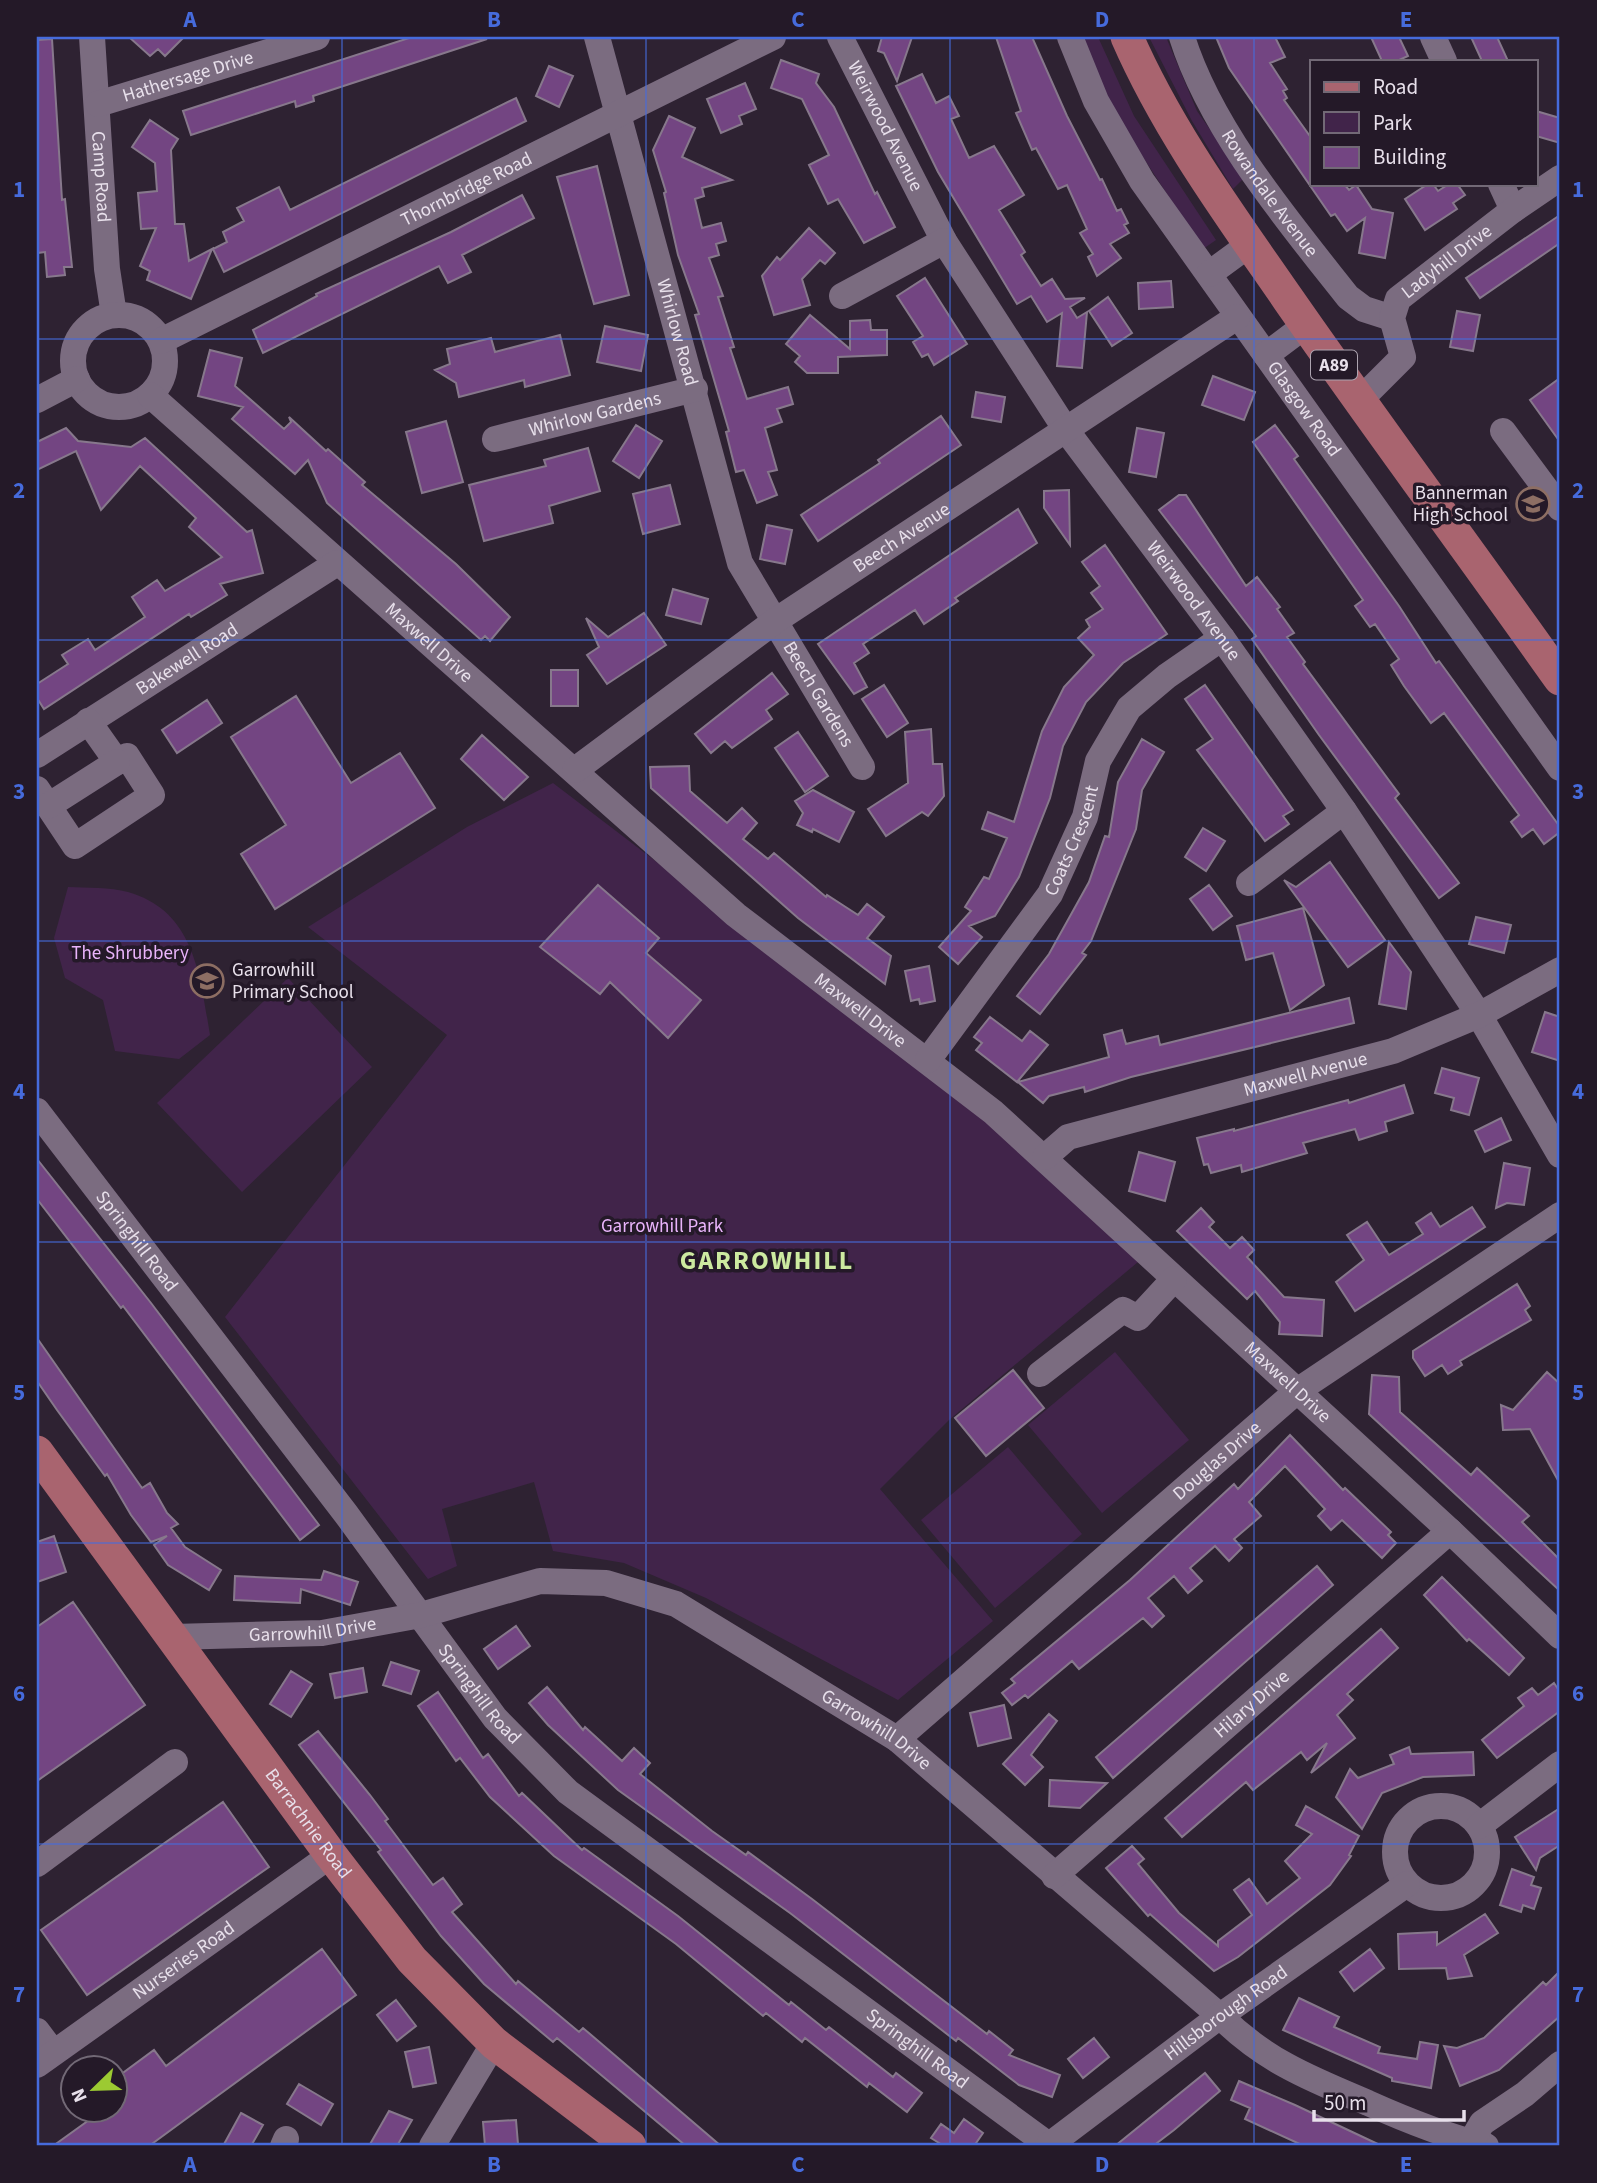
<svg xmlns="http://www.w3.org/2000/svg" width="1597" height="2183" font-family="'Source Sans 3',sans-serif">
<rect width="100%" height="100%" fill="#2e2232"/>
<path fill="#41244a" d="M1078,37H1098L1134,116L1216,240L1203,249L1118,119Z
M1149,37H1166L1197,111L1244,178L1233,189L1192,121Z
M553,783L919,1062L1144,1257L949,1420L880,1489L993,1621L898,1700L706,1598L624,1563L553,1551L534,1482L442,1509L457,1566L428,1579L225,1317L447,1035L308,927L467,827Z
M68,887C87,888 110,887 128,892C195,911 200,976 210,1035L179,1059L115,1051L103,1000L65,978L54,938Z
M288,978L372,1067L242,1192L157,1103Z
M1115,1352L1189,1440L1102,1513L1028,1425Z
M1008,1447L1082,1534L995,1608L921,1520Z"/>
<path fill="#734582" stroke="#87788c" stroke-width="2" d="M129,37H184L165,56L158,49L150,56Z
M412,37L487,39L313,96L314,101L296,107L295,101L191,135L183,111Z
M882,37H912L897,81L884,53L878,51Z
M996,37H1032L1067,116L1100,180L1102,179L1117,211L1121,209L1128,223L1124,225L1129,233L1110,244L1121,258L1097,276L1088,257L1093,254L1080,233L1087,229L1067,185L1058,189L1036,148L1032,150L1016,113L1021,111Z
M1216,37H1275L1285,57L1270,63L1287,89L1283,91L1287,98L1284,100L1312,139V184H1344L1349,190L1356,185L1372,209L1393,213L1385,258L1359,253L1365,218L1347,231L1335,214L1331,216L1229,68Z
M1371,37H1399L1408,56L1397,61H1382Z
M1471,37H1497L1508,61H1482Z
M52,39L62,200L65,199L72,267H64L65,275L47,277L45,252L37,253V40Z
M781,60L819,74L816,83L834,107L875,194L877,192L895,227L864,243L838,199L828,204L809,165L829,155L802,99L771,88Z
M549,66L573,76L559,107L536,96Z
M922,74L936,103L949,96L959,116L951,119L969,158L994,146L1024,195L999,210L1025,252L1021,255L1041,286L1052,279L1065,299L1085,298L1070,307L1077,318L1087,312L1082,368L1057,366L1062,313L1047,322L1031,296L1017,304L938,172L896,86Z
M745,83L756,109L739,116L742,124L721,133L707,99Z
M516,98L526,121L224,272L213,249L227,242L223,232L244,221L237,208L279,187L290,210Z
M1536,111L1560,118V143L1536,136Z
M669,116L695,128L682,157L732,180L702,188L704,196L695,199L702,228L721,223L726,241L716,244L719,255L709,258L723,296L718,297L734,347L730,348L747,399L788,387L793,404L777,409L782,422L765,428L777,470L768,472L777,495L757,503L744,470L736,472L726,432L729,431L695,315L699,314L678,255L664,193L666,192L653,150Z
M150,120L178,139L171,150L175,224H184L189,261L212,249L191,299L147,280L150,271L140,266L156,228L141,229L138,193L157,191L155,163L132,147Z
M597,166L629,295L594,304L557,177Z
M1428,184H1433L1438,191L1449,184H1457L1465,195L1453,203L1457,209L1425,230L1405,199Z
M522,195L534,218L462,255L471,272L448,283L439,266L263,353L253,330L317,296L316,294L451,232Z
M1560,215V243L1480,298L1466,278Z
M809,228L835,253L825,264L820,260L802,279L810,305L774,315L762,276L777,257L780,260Z
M925,278L967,344L934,365L928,354L922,357L913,342L923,336L897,296Z
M1171,281L1173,307L1139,309L1138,283Z
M1108,297L1132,333L1112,346L1089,311Z
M1457,311L1480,315L1473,351L1450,347Z
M810,315L850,349V321L870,320L871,330H887V355L838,357V373H807L795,362L800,356L786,344Z
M605,326L648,335L641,371L597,362Z
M560,335L570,375L525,387L524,380L459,397L456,383L435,370L450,364L447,349L491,338L495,352Z
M210,350L242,358L235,386L284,429L291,422L289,417L326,451L328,449L365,482L362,485L456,564L510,617L490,641L485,636L481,640L327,503L308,460L295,474L232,419L243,407L198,396Z
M1213,376L1255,392L1244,420L1202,405Z
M1560,378V442L1530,400Z
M976,392L1005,397L1001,422L972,417Z
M941,416L961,445L818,541L801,515L880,463L878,460Z
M446,421L463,482L422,493L406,432Z
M636,425L662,441L639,478L613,461Z
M1275,425L1298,456L1294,459L1399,606L1436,663L1439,661L1560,827V832L1544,844L1533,829L1522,837L1511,822L1519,815L1444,713L1431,723L1404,686L1391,665L1399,659L1375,624L1370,627L1355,606L1363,600L1253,442Z
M66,428L78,441L131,447L145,438L247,532L252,530L263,573L220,584L227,595L191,617L189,614L44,709L37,698V684L68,664L62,655L88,639L95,650L145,617L132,597L157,580L165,591L222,557L189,527L196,518L140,466L101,510L76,451L37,470V442Z
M1137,428L1164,433L1156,477L1129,472Z
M588,448L600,491L549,506L553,523L484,541L469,485L546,466L544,460Z
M670,485L680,524L643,534L633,494Z
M1069,490L1070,545L1044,508V491Z
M1179,495H1186L1246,586L1257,577L1280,607L1277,609L1294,633L1287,637L1305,662L1303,664L1399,794L1395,798L1459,883L1439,898L1319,735L1252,639L1256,636L1159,510Z
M1018,509L1037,543L955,598L958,601L924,624L915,610L863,644L869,653L854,663L867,687L854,694L818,644Z
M767,525L792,530L785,564L760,559Z
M1105,545L1167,634L1123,663L1086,702L1063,746L1050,798L1019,877L995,916L969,926L982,937L958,964L939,947L971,911L965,907L984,877L989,879L1007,838L982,829L988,812L1014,822L1042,731L1064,687L1094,655L1078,638L1090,627L1086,620L1103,609L1091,593L1100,586L1082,562Z
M673,589L708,599L701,624L666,615Z
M644,613L666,645L607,684L587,655L599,647L586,618L608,637Z
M551,670H578V706H551Z
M772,673L788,694L766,710L772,719L732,748L725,741L711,753L695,734Z
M884,685L908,723L887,737L862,699Z
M1205,685L1293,810L1283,816L1289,824L1265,841L1197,750L1213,739L1185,699Z
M296,696L351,783L400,753L435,808L275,909L241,854L286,825L231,737Z
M207,700L222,723L177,753L162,730Z
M931,729L933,764H942L944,796L928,816L922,812L886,836L868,809L908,783L905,732Z
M798,732L828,776L805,792L775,748Z
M482,735L528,777L504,800L461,759Z
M1142,739L1164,752L1142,790L1136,829L1091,941L1082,953L1086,955L1040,1014L1017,996L1049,954L1089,882L1105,836L1109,837L1118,782Z
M689,766L690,791L727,823L742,808L757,823L743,839L768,859L774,853L826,897L827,895L858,915L867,904L884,917L867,938L891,956L885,984L798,918L651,788L650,767Z
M813,790L854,812L839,842L813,829L812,832L797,825L803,813L795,801Z
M1203,828L1225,841L1206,871L1185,857Z
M1330,862L1385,940L1348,967L1284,880L1296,887Z
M598,885L659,938L646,953L701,1000L668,1038L610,982L600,994L540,947Z
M1209,885L1232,916L1213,930L1190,899Z
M1303,908L1324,985L1290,1010L1273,953L1246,960L1237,926Z
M1476,917L1511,925L1504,953L1469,944Z
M1389,942L1411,972L1406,1009L1379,1004Z
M929,966L935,1001L920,1004L919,999L911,1001L905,971Z
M1349,998L1354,1023L1131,1077L1085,1092L1084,1087L1049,1096L1043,1103L1018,1082L1109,1057L1104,1035L1122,1030L1126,1044L1158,1036L1160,1045Z
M1545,1012L1560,1017V1061L1532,1052Z
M990,1017L1022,1041L1030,1031L1048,1045L1017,1082L976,1050L982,1043L974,1037Z
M1442,1068L1479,1078L1469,1115L1451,1110L1454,1098L1435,1093Z
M1404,1085L1413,1113L1385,1122L1387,1131L1359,1140L1355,1129L1303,1143L1307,1153L1242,1172L1241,1165L1211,1173L1208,1164L1204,1165L1197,1138L1234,1129V1131L1348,1100L1349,1103Z
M1501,1118L1511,1140L1485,1152L1475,1131Z
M1139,1152L1175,1162L1165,1201L1129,1191Z
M37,1159L151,1303L319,1525L300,1540L123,1306L121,1308L37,1199Z
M1504,1163L1530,1168L1524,1205L1507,1203L1496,1208Z
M1472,1207L1485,1227L1355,1311L1336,1282L1364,1260L1347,1235L1367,1222L1389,1255L1423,1234L1416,1223L1431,1213L1440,1227Z
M1201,1208L1214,1222L1209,1227L1230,1248L1242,1237L1254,1250L1247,1257L1284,1297L1324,1300L1322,1336L1279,1334L1280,1322L1255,1291L1247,1299L1177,1231Z
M1517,1284L1530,1306L1525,1310L1531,1320L1460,1361L1462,1365L1448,1374L1442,1365L1425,1376L1413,1358V1351Z
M37,1338L142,1488L150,1483L167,1513L178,1524L171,1528L185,1547L221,1570L209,1590L168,1565L154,1545L167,1536L151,1542L131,1515L107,1474L105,1476L57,1410L37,1381Z
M1013,1370L1044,1408L986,1456L955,1418Z
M1547,1372L1560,1384V1484L1530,1429L1503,1430L1501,1405L1513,1410Z
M1372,1375L1399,1377L1400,1412L1471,1475L1477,1468L1529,1516L1522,1522L1560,1560V1591L1369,1414Z
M1290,1435L1343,1490L1345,1488L1391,1532L1388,1535L1396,1543L1382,1558L1342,1520L1331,1530L1318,1516L1325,1509L1285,1466L1249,1502L1261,1516L1234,1539L1242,1548L1229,1561L1215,1546L1190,1568L1202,1581L1188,1593L1174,1576L1148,1598L1164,1616L1152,1627L1143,1618L1079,1669L1072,1661L1028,1698L1025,1695L1012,1705L1002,1693L1015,1683L1011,1679L1130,1580L1234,1484L1238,1489Z
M54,1536L66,1572L37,1582V1542Z
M1317,1566L1333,1585L1113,1778L1096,1757Z
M324,1571L358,1582L350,1605L301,1589L300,1603L234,1600L235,1576L321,1580Z
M1442,1577L1524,1658L1509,1675L1469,1639L1467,1641L1424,1595Z
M73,1602L145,1705L37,1781V1627Z
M516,1626L530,1646L498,1669L484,1649Z
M1381,1629L1398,1648L1347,1694L1353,1700L1337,1715L1355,1738L1311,1773L1327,1743L1307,1760L1301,1752L1253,1790L1246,1782L1182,1837L1165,1818Z
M391,1662L419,1671L411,1694L383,1685Z
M363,1668L367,1692L335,1698L330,1674Z
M291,1671L312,1684L291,1717L270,1704Z
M1554,1683L1560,1692V1711L1497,1758L1482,1740L1524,1706L1518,1698L1532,1688L1538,1695Z
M547,1687L583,1730L585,1727L622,1761L634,1748L650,1763L640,1774L712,1831L746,1855L748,1852L812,1899L987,2034L989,2031L1013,2050L1009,2055L1060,2075L1052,2097L1019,2085L958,2038L956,2041L790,1913L618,1790L548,1725L529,1703Z
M438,1692L483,1758L488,1754L519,1796L522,1793L582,1850L584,1848L678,1916L789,2005L791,2002L826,2030L829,2027L893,2077L896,2073L922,2093L907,2112L869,2083L867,2087L805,2038L802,2042L766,2013L763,2016L676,1944L554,1856L490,1797L460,1758L456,1761L418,1706Z
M1004,1705L1011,1738L978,1746L970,1713Z
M1049,1714L1057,1721L1031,1755L1043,1767L1025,1785L1003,1764Z
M318,1731L370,1795L388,1819L385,1821L433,1885L443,1878L462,1904L452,1912L516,1984L518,1981L579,2032L583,2028L721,2146H686L557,2038L553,2042L484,1984L441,1936L378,1852L381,1850L299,1745Z
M1409,1747L1411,1754L1473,1752L1474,1775L1423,1777L1382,1793L1362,1829L1336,1797L1350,1769L1358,1778L1394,1764L1390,1755Z
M1050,1780L1107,1783L1080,1808L1049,1806Z
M223,1802L269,1867L87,1995L41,1930Z
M1306,1806L1359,1836L1349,1855L1351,1856L1330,1885L1238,1957L1214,1971L1150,1914L1148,1916L1106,1868L1132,1846L1144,1859L1138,1864L1179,1913L1218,1946V1941L1252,1915L1234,1890L1249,1879L1267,1904L1300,1878L1285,1861L1312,1834L1296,1825Z
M1560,1808V1845L1540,1858L1536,1870L1515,1837Z
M1512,1869L1534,1877L1531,1885L1541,1888L1534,1909L1523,1905L1521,1912L1500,1905Z
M1485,1914L1498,1933L1464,1955L1472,1976L1448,1979L1446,1968L1399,1969L1398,1934L1437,1932V1945Z
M322,1949L356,1995L205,2105L149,2146H53L103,2110H116V2078L154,2050L166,2066Z
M1370,1949L1384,1968L1354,1991L1340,1972Z
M1560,1971V2016L1499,2070L1460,2086L1444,2046L1457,2048L1484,2038L1543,1982L1546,1985Z
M1299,1998L1339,2017L1334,2027L1380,2047L1378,2053L1417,2059L1420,2042L1438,2045L1431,2088L1392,2081V2078L1283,2030Z
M396,2000L416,2026L397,2041L377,2015Z
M1094,2038L1109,2057L1083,2078L1068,2059Z
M429,2047L436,2083L413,2087L405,2052Z
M1205,2073L1220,2091L1174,2130L1153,2146H1115Z
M1239,2081L1295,2105L1382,2146H1304L1245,2119L1250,2108L1231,2100Z
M299,2084L333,2104L321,2125L287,2104Z
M389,2111L412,2120L397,2146H369Z
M241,2113L263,2125L251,2146H223Z
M964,2119L983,2133L974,2146H944L931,2138L941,2124L954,2133Z
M516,2120L518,2144L485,2146L483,2122Z"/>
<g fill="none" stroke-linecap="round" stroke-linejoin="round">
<g stroke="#7b6c80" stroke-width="26">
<path id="s1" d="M92,37L107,269L114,315"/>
<path id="s2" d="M597,37L740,563L862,767"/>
<path id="s3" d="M840,37L944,241L1066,430L1222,638L1344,811L1479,1015L1560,1155"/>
<path id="s4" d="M1070,37L1096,101L1142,181L1560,768"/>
<path id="s5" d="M1182,37C1211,130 1288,221 1348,297L1364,309L1392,318"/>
<path d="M1433,37L1444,61"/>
<path id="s6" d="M98,104L317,37"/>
<path d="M1501,184L1513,210"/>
<path d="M1209,274L1250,244"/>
<path d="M842,296L944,241"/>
<circle cx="119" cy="361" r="46"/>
<path id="s7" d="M161,341L773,37"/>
<path d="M1266,355L1306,325"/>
<path id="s8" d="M150,395L736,915L993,1112L1450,1531L1560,1636"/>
<path d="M37,400L77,379"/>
<path id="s9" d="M1359,401L1403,357L1392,318L1398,299L1513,210L1560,178"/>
<path d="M1503,431L1560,508"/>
<path id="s10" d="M495,439L695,389"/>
<path id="s11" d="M37,755L337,563"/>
<path id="s12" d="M575,770L775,621L1237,317"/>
<path d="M37,789L75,846L152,795L127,756L117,762L88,721"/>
<path d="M48,806L117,762"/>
<path d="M1249,883L1344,811"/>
<path id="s13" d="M928,1060L1050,894L1085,817L1098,761L1129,708L1167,676L1222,638"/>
<path id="s14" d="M37,1111L346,1514L495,1718L568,1792L1050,2146"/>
<path id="s15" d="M1045,1157L1068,1137L1393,1051L1479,1015L1560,970"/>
<path d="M1040,1374L1123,1310L1138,1318L1174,1279"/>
<path id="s16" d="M173,1637L322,1633L421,1615L540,1581L606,1583L676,1604L897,1739L1220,2016C1265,2061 1311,2079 1368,2103C1406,2120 1446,2136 1486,2146"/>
<path id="s17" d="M897,1739L1297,1391L1560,1215"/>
<circle cx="1441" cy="1852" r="46"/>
<path d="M1479,1826L1560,1764"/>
<path d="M37,1864L175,1762"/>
<path id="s18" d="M1054,1876L1450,1531"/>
<path d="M37,2031L53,2052"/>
<path id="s19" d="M37,2065L331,1855"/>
<path d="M1471,2142L1482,2123L1525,2094L1560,2064"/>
<path d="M283,2146L286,2139"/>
<path d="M432,2146L494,2043"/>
<path id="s20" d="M1048,2146L1220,2016L1407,1884"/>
</g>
<g stroke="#a9646f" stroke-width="33">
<path d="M1127,37C1168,131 1230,215 1288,299C1377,427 1470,552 1560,679"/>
<path id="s21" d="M37,1452L331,1855L412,1960L494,2043L630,2146"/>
</g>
</g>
<path fill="none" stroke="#466bdc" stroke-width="2" stroke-opacity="0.55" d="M342,37V2146M646,37V2146M950,37V2146M1254,37V2146M37,339H1560M37,640H1560M37,941H1560M37,1242H1560M37,1543H1560M37,1844H1560"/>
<defs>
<symbol id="school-ring" viewBox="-11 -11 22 22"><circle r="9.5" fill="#241928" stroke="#8d6e63" stroke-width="1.5"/><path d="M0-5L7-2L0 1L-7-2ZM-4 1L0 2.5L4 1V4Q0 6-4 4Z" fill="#8d6e63"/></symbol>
</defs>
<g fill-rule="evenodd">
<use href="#school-ring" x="1514" y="485" width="38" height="38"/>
<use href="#school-ring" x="188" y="962" width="38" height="38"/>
</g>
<g text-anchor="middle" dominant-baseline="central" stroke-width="7" stroke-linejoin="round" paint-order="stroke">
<rect fill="#241928" stroke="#ada4b0" stroke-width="2" x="1311" y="350.5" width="46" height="29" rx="5"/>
<g font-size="18" font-weight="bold" fill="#e8e0eb">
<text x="1334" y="365">A89</text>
</g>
<g font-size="19" fill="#e8e0eb" stroke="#241928">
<text stroke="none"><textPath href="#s6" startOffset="94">Hathersage Drive</textPath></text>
<text stroke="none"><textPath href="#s3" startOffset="100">Weirwood Avenue</textPath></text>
<text stroke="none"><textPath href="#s1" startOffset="140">Camp Road</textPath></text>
<text stroke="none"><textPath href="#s7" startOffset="341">Thornbridge Road</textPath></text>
<text stroke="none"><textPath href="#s5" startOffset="180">Rowandale Avenue</textPath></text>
<text stroke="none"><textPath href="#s9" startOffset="184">Ladyhill Drive</textPath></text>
<text stroke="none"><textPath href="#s2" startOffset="306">Whirlow Road</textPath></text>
<text stroke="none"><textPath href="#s4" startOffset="441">Glasgow Road</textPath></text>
<text stroke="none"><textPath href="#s10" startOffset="103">Whirlow Gardens</textPath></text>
<text stroke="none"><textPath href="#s12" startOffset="401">Beech Avenue</textPath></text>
<text stroke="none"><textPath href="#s3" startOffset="667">Weirwood Avenue</textPath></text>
<text stroke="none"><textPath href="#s8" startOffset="373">Maxwell Drive</textPath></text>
<text stroke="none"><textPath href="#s11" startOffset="178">Bakewell Road</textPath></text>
<text stroke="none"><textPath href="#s2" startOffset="698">Beech Gardens</textPath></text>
<text stroke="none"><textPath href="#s13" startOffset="264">Coats Crescent</textPath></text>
<text stroke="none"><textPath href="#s8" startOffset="940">Maxwell Drive</textPath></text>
<text stroke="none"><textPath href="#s15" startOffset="276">Maxwell Avenue</textPath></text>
<text stroke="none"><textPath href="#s14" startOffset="164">Springhill Road</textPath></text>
<text stroke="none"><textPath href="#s8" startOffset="1507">Maxwell Drive</textPath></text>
<text stroke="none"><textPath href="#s17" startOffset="424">Douglas Drive</textPath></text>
<text stroke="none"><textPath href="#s16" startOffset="140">Garrowhill Drive</textPath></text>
<text stroke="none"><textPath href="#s14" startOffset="732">Springhill Road</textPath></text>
<text stroke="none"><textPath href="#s18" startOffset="262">Hilary Drive</textPath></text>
<text stroke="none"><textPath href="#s16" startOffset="749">Garrowhill Drive</textPath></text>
<text stroke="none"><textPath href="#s21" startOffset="460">Barrachnie Road</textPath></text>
<text stroke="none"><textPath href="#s19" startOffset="180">Nurseries Road</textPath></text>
<text stroke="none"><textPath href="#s20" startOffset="222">Hillsborough Road</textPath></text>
<text stroke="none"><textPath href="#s14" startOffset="1298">Springhill Road</textPath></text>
</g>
<g font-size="19" fill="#e8e0eb" stroke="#241928" text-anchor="end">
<text x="1508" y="493">Bannerman<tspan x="1508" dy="22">High School</tspan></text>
<text x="232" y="970" text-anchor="start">Garrowhill<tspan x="232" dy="22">Primary School</tspan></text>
</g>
<g font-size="19" fill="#e9b4fb" stroke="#241928">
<text x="130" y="953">The Shrubbery</text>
<text x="662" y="1226">Garrowhill Park</text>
</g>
<g font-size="26" font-weight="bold" letter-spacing="2" fill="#cdeaa0" stroke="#241928">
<text x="767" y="1260">GARROWHILL</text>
</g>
</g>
<rect width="1597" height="2183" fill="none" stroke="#241928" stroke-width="77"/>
<rect x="1310" y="60" width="228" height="126" fill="#241928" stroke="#726976" stroke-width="2"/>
<rect x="1324" y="82" width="35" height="10" fill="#a9646f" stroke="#726976" stroke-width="2"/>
<text x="1373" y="94" font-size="21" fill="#e8e0eb">Road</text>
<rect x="1324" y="112" width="35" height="21" fill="#41244a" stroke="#726976" stroke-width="2"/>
<text x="1373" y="130" font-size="21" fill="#e8e0eb">Park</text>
<rect x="1324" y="147" width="35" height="21" fill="#734582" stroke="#726976" stroke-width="2"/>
<text x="1373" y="164" font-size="21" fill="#e8e0eb">Building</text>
<g transform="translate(94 2089) rotate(247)"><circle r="33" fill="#241928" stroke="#726976" stroke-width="2"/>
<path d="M0-5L12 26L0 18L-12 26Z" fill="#9cca32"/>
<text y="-10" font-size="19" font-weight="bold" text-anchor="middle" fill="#e8e0eb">N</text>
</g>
<path d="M1314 2110v10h150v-10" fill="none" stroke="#e8e0eb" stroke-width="3.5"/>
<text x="1324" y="2110" font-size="21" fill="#e8e0eb" stroke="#241928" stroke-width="5" paint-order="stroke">50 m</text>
<rect x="38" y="38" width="1520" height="2106" fill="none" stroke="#466bdc" stroke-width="2.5"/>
<g font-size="23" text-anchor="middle" font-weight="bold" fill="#466bdc">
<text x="190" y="27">A</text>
<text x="494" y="27">B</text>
<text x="798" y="27">C</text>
<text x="1102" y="27">D</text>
<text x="1406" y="27">E</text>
<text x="19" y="197">1</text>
<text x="1578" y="197">1</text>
<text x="19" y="498">2</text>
<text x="1578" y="498">2</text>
<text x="19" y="799">3</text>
<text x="1578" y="799">3</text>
<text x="19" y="1099">4</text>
<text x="1578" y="1099">4</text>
<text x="19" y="1400">5</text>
<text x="1578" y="1400">5</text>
<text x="19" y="1701">6</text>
<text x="1578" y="1701">6</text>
<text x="19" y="2002">7</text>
<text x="1578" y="2002">7</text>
<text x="190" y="2172">A</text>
<text x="494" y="2172">B</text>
<text x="798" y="2172">C</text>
<text x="1102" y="2172">D</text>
<text x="1406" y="2172">E</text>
</g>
</svg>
